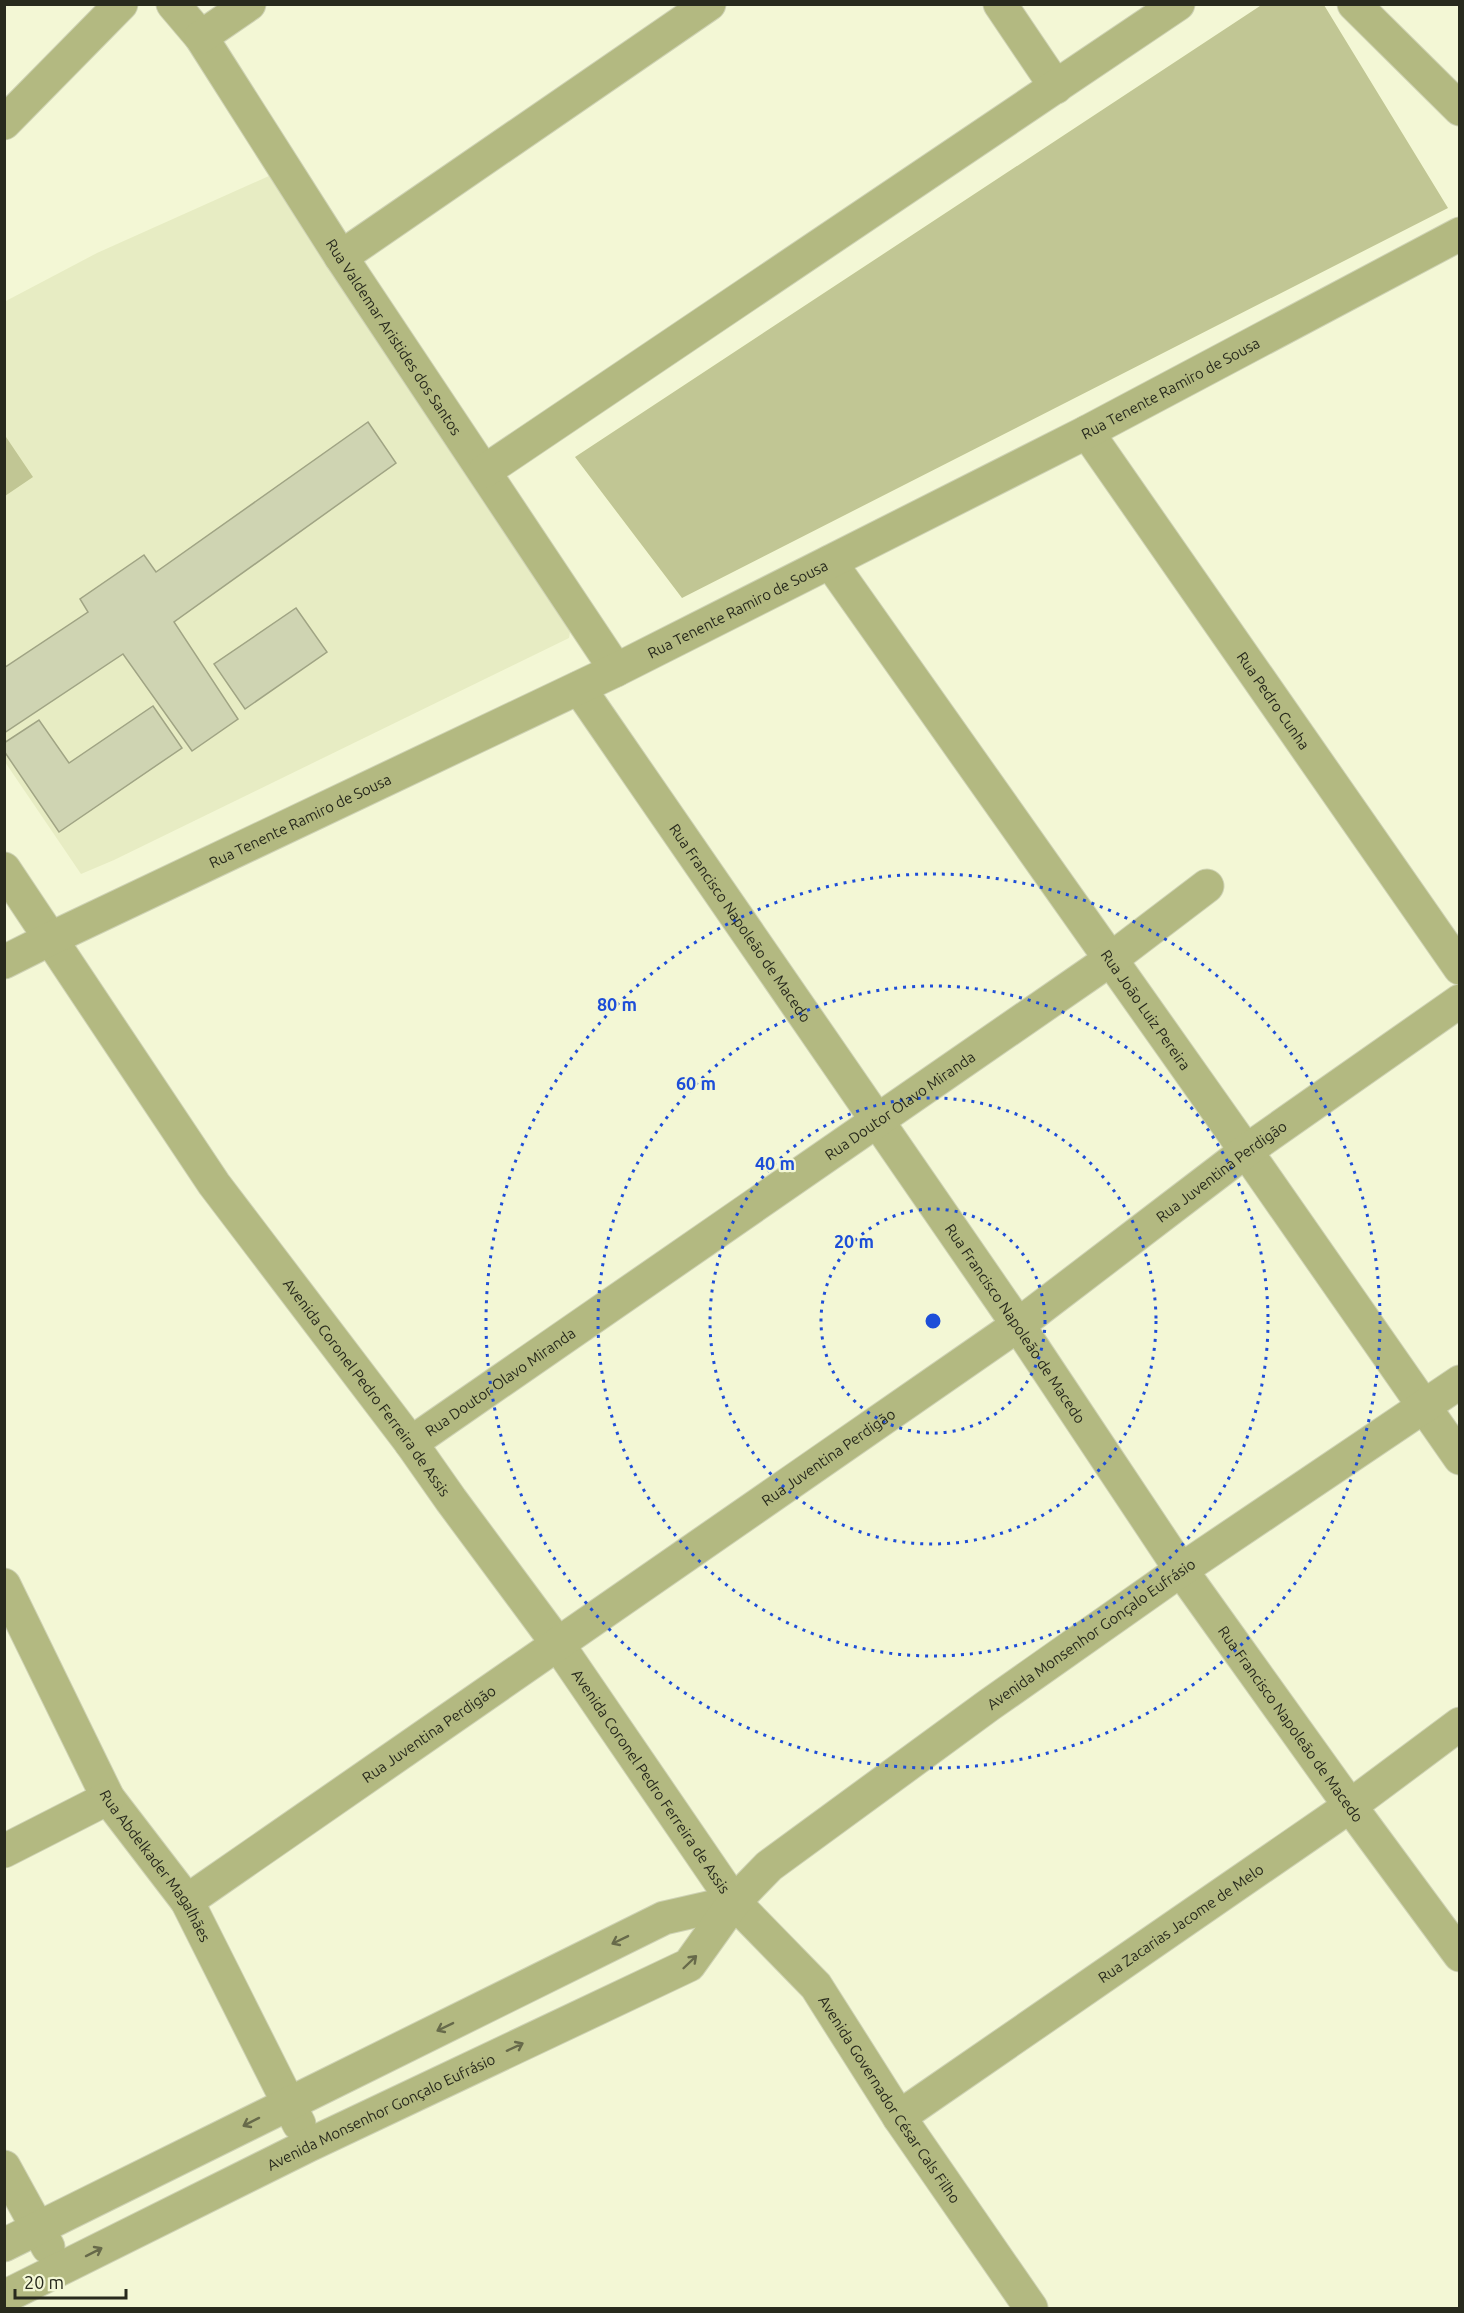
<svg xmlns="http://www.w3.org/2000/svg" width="1464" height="2313" font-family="Ubuntu,sans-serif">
<rect width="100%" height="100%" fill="#f3f7d5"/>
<path fill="#e7ecc3" d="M269,176L573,613L569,638L114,860L81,874L5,762L4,302L97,253Z"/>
<path fill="#c1c694" d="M1263,4L1324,5L1448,208L682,598L575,457Z
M4,434L33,477L5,496H4Z"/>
<path fill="#cfd4b2" stroke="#a0a484" stroke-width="1.5" d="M368,422L396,463L174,622L238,719L192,751L123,654L4,733V668L88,612L80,599L144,555L156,572Z
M296,608L327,652L245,709L214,664Z
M153,706L182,748L59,832L4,751V743L39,720L69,763Z"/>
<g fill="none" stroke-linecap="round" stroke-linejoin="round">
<defs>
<g id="minor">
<path id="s1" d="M173,4L201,37L341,257L616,670"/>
<path d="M1000,4L1056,87"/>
<path d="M1354,4L1460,109"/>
<path d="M201,37L249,4"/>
<path d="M4,123L121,4"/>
<path d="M341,257L709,4"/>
<path id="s2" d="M1087,432L1460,968"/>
<path d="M485,471L1178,4"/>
<path id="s3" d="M830,562L1246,1151L1460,1458"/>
<path id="s4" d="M579,688L1018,1325L1181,1570L1350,1806L1460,1955"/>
<path id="s5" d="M4,869L214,1184L411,1443L451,1500L557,1643L734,1902L816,1986L899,2117L1031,2308"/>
<path id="s6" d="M4,962L52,938L616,670L1087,432L1460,234"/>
<path id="s7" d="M411,1443L1111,959L1207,886"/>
<path id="s8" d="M4,1585L108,1798L187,1901L299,2124"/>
<path d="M4,1851L108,1798"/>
<path id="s9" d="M187,1901L1018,1325L1246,1151L1460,1001"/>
<path id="s10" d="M899,2117L1350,1806L1460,1724"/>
<path d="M4,2167L48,2247"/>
<path d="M4,2245L664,1918L734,1902"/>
<path id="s11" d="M4,2297L309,2145L689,1965L734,1902L769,1866L989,1705L1181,1570L1460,1382"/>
</g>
</defs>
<use href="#minor" stroke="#ced2b4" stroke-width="35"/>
<use href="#minor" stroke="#b3b981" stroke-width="33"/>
</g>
<defs><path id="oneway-shaft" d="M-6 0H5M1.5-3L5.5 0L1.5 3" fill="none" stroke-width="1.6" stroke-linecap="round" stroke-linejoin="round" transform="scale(1.5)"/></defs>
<g stroke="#676a4a">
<use href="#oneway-shaft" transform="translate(620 1940) rotate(154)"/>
<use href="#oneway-shaft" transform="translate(690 1962) rotate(-44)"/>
<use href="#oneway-shaft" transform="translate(445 2027) rotate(154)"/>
<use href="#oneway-shaft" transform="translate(515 2047) rotate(-25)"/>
<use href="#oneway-shaft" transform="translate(251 2122) rotate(153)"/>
<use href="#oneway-shaft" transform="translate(94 2252) rotate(-27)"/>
</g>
<g fill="none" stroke="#1d4ed8" stroke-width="3" stroke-dasharray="3 6">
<circle cx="933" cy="1321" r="112"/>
<circle cx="933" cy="1321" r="223"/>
<circle cx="933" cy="1321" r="335"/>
<circle cx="933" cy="1321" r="447"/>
</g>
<g text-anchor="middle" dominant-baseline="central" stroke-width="4.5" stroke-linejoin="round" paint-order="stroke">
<g font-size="15" fill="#282a1d" stroke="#f3f7d5">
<text stroke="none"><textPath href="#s1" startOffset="400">Rua Valdemar Aristides dos Santos</textPath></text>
<text stroke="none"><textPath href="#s6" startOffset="1300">Rua Tenente Ramiro de Sousa</textPath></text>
<text stroke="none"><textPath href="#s6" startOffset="814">Rua Tenente Ramiro de Sousa</textPath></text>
<text stroke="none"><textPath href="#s2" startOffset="327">Rua Pedro Cunha</textPath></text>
<text stroke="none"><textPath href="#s6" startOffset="328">Rua Tenente Ramiro de Sousa</textPath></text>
<text stroke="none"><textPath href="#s4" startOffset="285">Rua Francisco Napoleão de Macedo</textPath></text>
<text stroke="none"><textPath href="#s3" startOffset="548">Rua João Luiz Pereira</textPath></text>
<text stroke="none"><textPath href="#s7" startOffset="594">Rua Doutor Olavo Miranda</textPath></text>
<text stroke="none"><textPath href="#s9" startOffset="1266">Rua Juventina Perdigão</textPath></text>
<text stroke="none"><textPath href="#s4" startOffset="771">Rua Francisco Napoleão de Macedo</textPath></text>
<text stroke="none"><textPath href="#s7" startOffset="108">Rua Doutor Olavo Miranda</textPath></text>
<text stroke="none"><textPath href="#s5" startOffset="633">Avenida Coronel Pedro Ferreira de Assis</textPath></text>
<text stroke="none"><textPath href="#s9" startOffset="780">Rua Juventina Perdigão</textPath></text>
<text stroke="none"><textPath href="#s11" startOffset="1286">Avenida Monsenhor Gonçalo Eufrásio</textPath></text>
<text stroke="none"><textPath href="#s4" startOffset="1257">Rua Francisco Napoleão de Macedo</textPath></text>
<text stroke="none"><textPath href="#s9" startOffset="294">Rua Juventina Perdigão</textPath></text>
<text stroke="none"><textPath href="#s5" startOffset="1119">Avenida Coronel Pedro Ferreira de Assis</textPath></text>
<text stroke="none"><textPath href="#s8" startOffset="320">Rua Abdelkader Magalhães</textPath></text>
<text stroke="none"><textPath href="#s10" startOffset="342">Rua Zacarias Jacome de Melo</textPath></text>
<text stroke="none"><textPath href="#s5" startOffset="1518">Avenida Governador César Cals Filho</textPath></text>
<text stroke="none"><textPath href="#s11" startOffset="420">Avenida Monsenhor Gonçalo Eufrásio</textPath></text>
</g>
</g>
<circle cx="933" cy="1321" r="9" fill="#1d4ed8" stroke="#f3f7d5" stroke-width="3"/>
<g font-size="18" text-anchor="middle" font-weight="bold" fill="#1d4ed8" stroke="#f3f7d5" stroke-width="4.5" stroke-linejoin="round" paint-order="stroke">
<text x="617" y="1011">80 m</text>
<text x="696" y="1090">60 m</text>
<text x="775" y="1170">40 m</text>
<text x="854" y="1248">20 m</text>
</g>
<rect width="1464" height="2313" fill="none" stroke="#282a1d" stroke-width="12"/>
<path d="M15 2289v9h111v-9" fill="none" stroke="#282a1d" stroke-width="3"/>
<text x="24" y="2289" font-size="18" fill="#282a1d" stroke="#f3f7d5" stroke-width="4.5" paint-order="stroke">20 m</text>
</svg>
